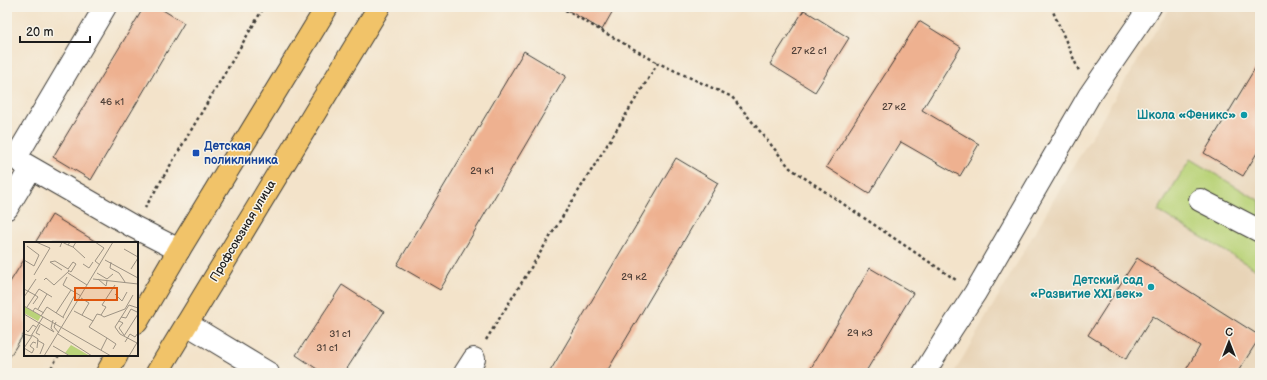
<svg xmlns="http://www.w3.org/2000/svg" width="1267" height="380" font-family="'Balsamiq Sans',sans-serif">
<rect width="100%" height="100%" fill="#f7f3e8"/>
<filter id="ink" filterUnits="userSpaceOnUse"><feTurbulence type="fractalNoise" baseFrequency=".025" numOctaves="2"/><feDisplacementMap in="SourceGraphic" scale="8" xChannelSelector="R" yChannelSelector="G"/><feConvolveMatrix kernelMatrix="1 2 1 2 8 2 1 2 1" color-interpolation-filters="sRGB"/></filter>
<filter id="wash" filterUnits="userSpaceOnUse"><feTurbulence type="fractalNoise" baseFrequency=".012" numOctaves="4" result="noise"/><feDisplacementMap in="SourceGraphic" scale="16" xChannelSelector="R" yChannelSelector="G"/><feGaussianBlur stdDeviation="0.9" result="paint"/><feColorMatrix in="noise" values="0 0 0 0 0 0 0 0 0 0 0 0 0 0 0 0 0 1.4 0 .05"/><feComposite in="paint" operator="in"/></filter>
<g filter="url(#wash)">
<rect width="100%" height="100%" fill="#f3e3ca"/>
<path fill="#e8d4b7" d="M1170,7H1260V373H954L1065,180Z"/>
<path fill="#bad379" stroke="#6b784a" d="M1190,159L1260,201V272L1158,211Z"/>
<g id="blocks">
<path fill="#eeb190" d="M144,7H158L184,23L91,180L53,157Z
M562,7H615L602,30Z
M804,10L849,38L815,92L770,64Z
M919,21L961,47L922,110L979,144L960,176L901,142L869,194L826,167Z
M524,51L566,76L440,290L397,265Z
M1260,60V148L1243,176L1204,153Z
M676,158L718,183L606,373H549Z
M52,215L98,243H35Z
M25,258V332L7,361V287Z
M1137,258L1260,336V337L1237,373H1184L1200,346L1153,316L1126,359L1088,335Z
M870,268L913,293L865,373H808Z
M342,285L384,312L344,373H323L296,355Z"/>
</g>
</g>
<g filter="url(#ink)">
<use href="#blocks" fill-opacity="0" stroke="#3c3a36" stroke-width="1"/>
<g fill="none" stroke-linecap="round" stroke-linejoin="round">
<defs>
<path id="minor" d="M7,154L134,227L179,250
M15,159L105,7
M1200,200L1260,231
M7,208L31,168
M187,324L268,373
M465,373L474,359
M924,373L952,328L975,293L1089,96L1150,7"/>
<path id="major" d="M137,322L179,250L327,7
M107,373L117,355
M157,373L379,7"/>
</defs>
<use href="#minor" stroke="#3c3a36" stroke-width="24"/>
<use href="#major" stroke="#3c3a36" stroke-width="24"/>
<path stroke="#3c3a36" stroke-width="2.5" stroke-dasharray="3 3" stroke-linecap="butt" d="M560,7L658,63
M1051,7L1079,71
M145,208L264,7
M486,340L658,63L732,97L790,168L956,280
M48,373L59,355"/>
<use href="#minor" stroke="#fff" stroke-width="22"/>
<use href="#major" stroke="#f1c369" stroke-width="22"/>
</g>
</g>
<g fill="#0f9aa8" stroke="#f7f3e8" stroke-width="1.5">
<circle cx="1244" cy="115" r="4"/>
<circle cx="1151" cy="287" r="4"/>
</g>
<rect fill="#1a4fb4" stroke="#f7f3e8" stroke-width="1.5" x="192" y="149" width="8" height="8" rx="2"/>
<g text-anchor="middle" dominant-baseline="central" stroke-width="3" stroke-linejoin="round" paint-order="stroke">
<g font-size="10" fill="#504139">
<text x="809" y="51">27 к2 с1</text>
<text x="112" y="102">46 к1</text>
<text x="894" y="107">27 к2</text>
<text x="482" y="171">29 к1</text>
<text x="634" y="277">29 к2</text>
<text x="860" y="333">29 к3</text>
<text x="340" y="334">31 с1</text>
<text x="327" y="348">31 с1</text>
</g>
<g font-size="12" font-weight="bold" fill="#0d838f" stroke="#f7f3e8" text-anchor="end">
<text x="1236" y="115">Школа «Феникс»</text>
<text x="1143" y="280">Детский сад<tspan x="1143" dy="14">«Развитие XXI век»</tspan></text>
</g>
<g font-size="12" font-weight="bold" fill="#164399" stroke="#f7f3e8" text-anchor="start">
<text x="204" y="146">Детская<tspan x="204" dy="14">поликлиника</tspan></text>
</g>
<g font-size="12" fill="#1c1c1c" stroke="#f7f3e8">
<text transform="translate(243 231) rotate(-59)">Профсоюзная улица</text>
</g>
</g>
<g transform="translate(24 242)">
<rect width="114" height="114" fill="#f3e3ca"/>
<path d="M0,64L17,74L14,79L0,71ZM47,103L66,114H47L41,111Z" fill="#bad379"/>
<path fill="none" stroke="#9d9384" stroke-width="1" d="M46,0L44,3L49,5L52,0M71,0L80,6L71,19L76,23M36,5L38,0L44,3M49,5L61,16M100,7L114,15M0,18L10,24L15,13L3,4M81,18L114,36M87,20L86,26L95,31L101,40M59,22L65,26L69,20M107,27L114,16M38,28L26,20L31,19L44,27L49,20L52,22M44,28L47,30L52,22M44,31L63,43M73,31L83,37L89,32M10,33L26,6L12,0M43,35L39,43L47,48M69,37L114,42M74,37L82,44L83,39M20,38L22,36L30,43L45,29M91,43L78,63L82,65L77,73L80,75L101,67L109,53M0,47L11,53L15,47L28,55M91,52L98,59L103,50M0,55L12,37M57,56L65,61L58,73M0,64L87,114M3,65L11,53L14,55L9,62M14,67L23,52M9,69L11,66L20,71M50,69L69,79L65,85L83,96L77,108M32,71L47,48L57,54M0,72L30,90L27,86L29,78M17,74L23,65L40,76M39,75L52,51M97,75L102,76L107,67L113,70L114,68M69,79L73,72L77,73M95,79L99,81L95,86L100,93M32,80L30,85L35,91M2,88L4,90L9,83L12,85M0,92L7,94L19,75M34,92L68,114M8,93L14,97L13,106M16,93L12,91L16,83M8,94L0,106L8,111L10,107L6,104L9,100L12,101M100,94L114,72M83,96L92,102L89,107M13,98L20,102L16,112M101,100L106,92L111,95L114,91M113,101L96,92L91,85L105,63L114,66M29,104L46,114M20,114L89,0M105,114L114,99"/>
<path fill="#de560d" fill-opacity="0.15" stroke="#de560d" stroke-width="2" d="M51,46H93V58H51Z"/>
<rect width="114" height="114" fill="none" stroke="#1c1c1c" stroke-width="2"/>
</g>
<rect width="1267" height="380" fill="none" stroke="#f7f3e8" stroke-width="24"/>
<g transform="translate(1229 342)" stroke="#f7f3e8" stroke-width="3" paint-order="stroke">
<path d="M0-3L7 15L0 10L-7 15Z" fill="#1c1c1c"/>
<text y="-6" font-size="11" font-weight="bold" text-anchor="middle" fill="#1c1c1c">С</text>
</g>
<path d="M20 36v6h70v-6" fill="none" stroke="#1c1c1c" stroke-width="2"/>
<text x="26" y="36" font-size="12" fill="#1c1c1c" stroke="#f7f3e8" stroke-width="3" paint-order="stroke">20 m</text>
</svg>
